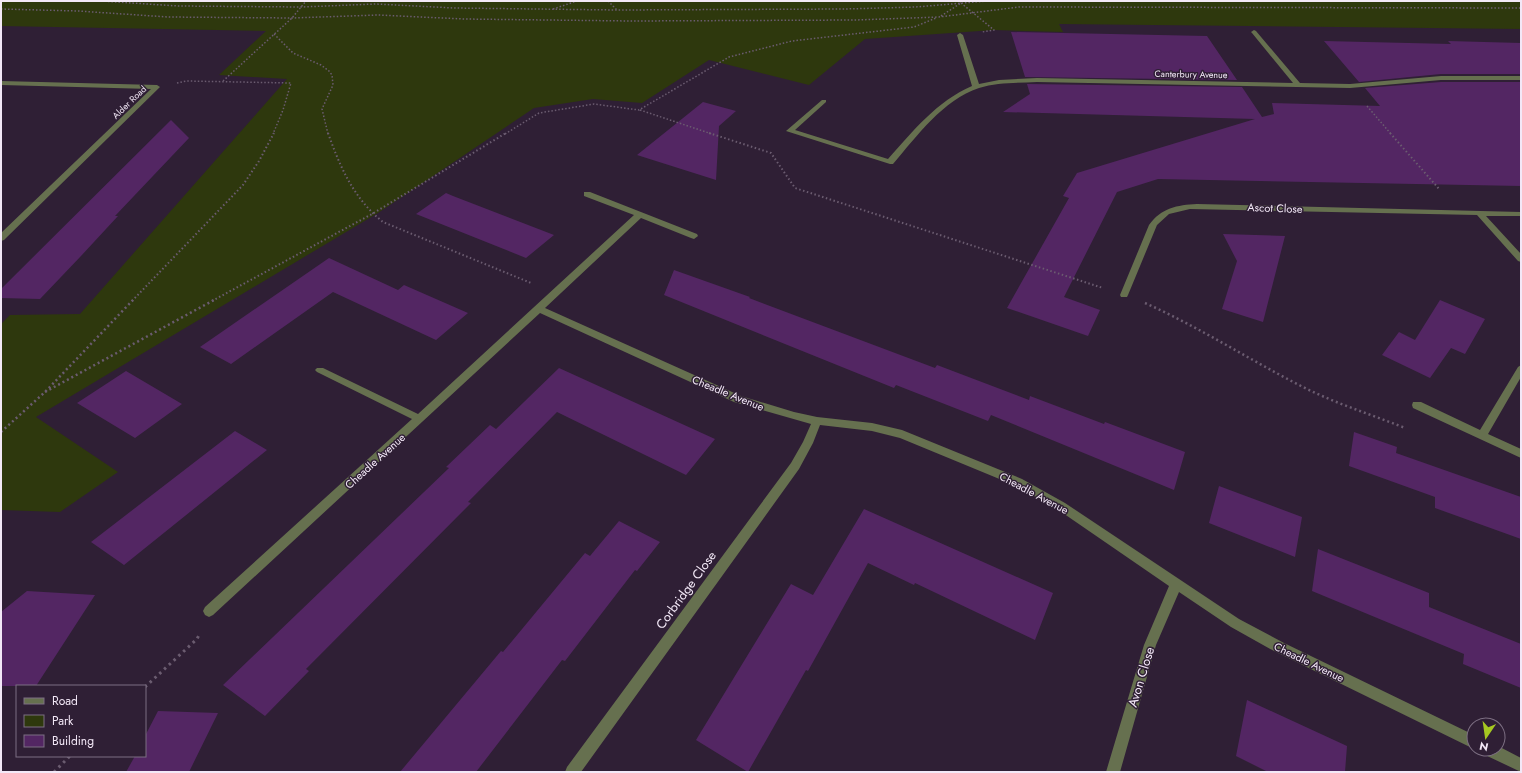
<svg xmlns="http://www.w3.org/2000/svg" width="1522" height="773" font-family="Jost,sans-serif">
<rect width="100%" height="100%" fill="#2f1f35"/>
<path fill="#2e380d" d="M1,1H1521V29L1059,24L1063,32L994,30L865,39L809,85L709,60L642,103L593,99L534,108L378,213L36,417L118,472L60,512L1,510V324L10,315L80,314L287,79L219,75L266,31L1,26Z"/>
<path fill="#532663" d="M1011,32L1207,36L1237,80L1025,77Z
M1324,41L1451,44L1448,41L1521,43V74H1441L1359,82Z
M1441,82H1521V186L1158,179L1117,192L1064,297L1100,310L1088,336L1007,308L1069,198L1063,196L1077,173L1255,119L1003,112L1030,94L1027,84L1242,87L1262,117L1274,114L1272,103L1380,106L1365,88Z
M703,102L736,111L719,126L716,180L637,155Z
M171,120L189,138L115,216H118L81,256L40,299L1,298V289Z
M446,193L453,196L554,235L526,258L416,214Z
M1223,234L1285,236L1263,322L1222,309L1237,261Z
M329,258L398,290L404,285L468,313L436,340L333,292L231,364L200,347Z
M674,270L750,297L749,298L935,368L937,365L1029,400L1030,396L1104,424L1105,422L1185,452L1174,490L991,415L988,421L896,385L894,388L664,295Z
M1440,300L1485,319L1465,354L1451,348L1430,378L1382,355L1399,332L1415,340Z
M559,368L715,439L686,475L557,412L468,502L471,503L306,669L309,671L265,716L223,685L449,468L446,467L490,425L496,429Z
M126,371L182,404L135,438L77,403Z
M235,431L267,450L124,565L91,542Z
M1354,432L1397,447L1396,453L1521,497V539L1435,508V497L1349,466Z
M1219,486L1302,517L1295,557L1209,523Z
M864,509L1053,593L1035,640L915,583L914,585L868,563L808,671L806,670L748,772L696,740L791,584L813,595Z
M619,521L660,542L637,571L635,570L565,661L562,660L476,772H400L501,651L503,652L585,553L590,556Z
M1318,549L1429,593V607L1521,644V688L1463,664L1464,654L1312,591Z
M27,591L95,595L36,686H1V612Z
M1247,700L1347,746L1345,772H1268L1236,756Z
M158,711L218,713L189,772H126L135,756H145V736Z"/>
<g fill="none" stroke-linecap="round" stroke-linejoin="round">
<path stroke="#6b5c70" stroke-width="1.5" stroke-dasharray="1.5 2" stroke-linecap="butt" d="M101,1L178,6L301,7L376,4L454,8L617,10L845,9L916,7L987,1
M608,1L617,10
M961,3L994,30L982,32
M1,9L78,11L168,17L292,18L378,15L464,19L632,21L855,20L939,17L1019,7L1521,8
M553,9L577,1
M941,16L961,3L960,1
M274,34L293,53L321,65L329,71L332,75L333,85L322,109L328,134
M223,81L292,18L306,1
M177,83L186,81L291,83L283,110L273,134
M1367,106L1391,134
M640,110L712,134
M505,134L539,113L594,104L639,110L729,57L792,41L914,27L936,18"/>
<path stroke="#6b5c70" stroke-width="2" stroke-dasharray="1.5 2.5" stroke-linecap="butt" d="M328,133C340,167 354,199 383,222L531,283
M709,133L771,153L795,188L1103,288
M1390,133L1440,190
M132,301L243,185L259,161L274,133
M212,301L372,214L506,133"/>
<path stroke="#6b5c70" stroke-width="2.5" stroke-dasharray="2 3" stroke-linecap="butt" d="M1145,303C1199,327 1248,359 1301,386C1334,403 1370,414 1405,428
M45,392L214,300
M1,432L45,392L133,300"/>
<path stroke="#6b5c70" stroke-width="3" stroke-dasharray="2.5 4" stroke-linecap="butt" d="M145,687L197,639L199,635
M54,772L70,756"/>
<path fill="#66704f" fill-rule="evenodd" d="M1254,30L1256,31L1300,83L1350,84L1441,76H1521V80H1441L1350,88L1037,82C1018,83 998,82 979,88C943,100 917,136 893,164H890L786,131L822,100H826V102L795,130L888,159C913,131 937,101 972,86L957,35L960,33L963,35L979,84L999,80L1037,78L1293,83L1252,33L1251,32Z
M1,81L157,85L160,87L4,240L1,241V233L151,89L1,85Z
M584,192H590L697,234L698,236L694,239L691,238L641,218L545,308L741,396L794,412L817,417L872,423L902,430L1022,479L1065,503L1239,619L1284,643L1474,735V749L1274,651L1231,627L1179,592L1156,645L1120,772H1106L1144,645L1169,586L1057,509L1014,485L900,438L872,431L820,425L813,443L799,469L581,772H565L567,767L791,463L803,442L811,424L734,402L540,313L213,615L209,617L205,615L203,611L205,607L412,419L317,372L315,370L317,368H323L418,414L634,215L584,196Z
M1197,204L1521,212V216H1486L1521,254V262L1518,261L1477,215L1190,209L1169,214L1157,225L1128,295L1127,297H1121L1120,295L1149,225C1161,208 1177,205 1197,204Z
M1521,365V377L1488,434L1521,449V458L1413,408L1412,405L1413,402H1421L1480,430L1518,367Z
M1498,746L1521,758V772L1483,754L1481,749H1498Z"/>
</g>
<g text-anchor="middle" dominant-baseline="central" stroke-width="3" stroke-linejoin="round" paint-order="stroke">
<g font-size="9" fill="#f3e8f7" stroke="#2f1f35">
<text transform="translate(1191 74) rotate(1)">Canterbury Avenue</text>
<text transform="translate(129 102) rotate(-44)">Alder Road</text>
</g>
<g font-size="11" fill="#f3e8f7" stroke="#2f1f35">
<text transform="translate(1275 208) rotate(2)">Ascot Close</text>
<text transform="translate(728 393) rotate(22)">Cheadle Avenue</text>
<text transform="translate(375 461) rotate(-42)">Cheadle Avenue</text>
<text transform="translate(1034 493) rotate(28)">Cheadle Avenue</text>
<text transform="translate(1309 662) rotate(26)">Cheadle Avenue</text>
</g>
<g font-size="13" fill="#f3e8f7" stroke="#2f1f35">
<text transform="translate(686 590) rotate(-54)">Corbridge Close</text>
<text transform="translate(1141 677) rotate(-73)">Avon Close</text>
</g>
</g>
<rect width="1522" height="773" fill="none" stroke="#f3e8f7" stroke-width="4"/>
<rect x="16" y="685" width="130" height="72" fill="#2f1f35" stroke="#7d6f83"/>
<rect x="24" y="698" width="20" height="6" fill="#66704f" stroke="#7d6f83"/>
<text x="52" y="705" font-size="12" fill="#f3e8f7">Road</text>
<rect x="24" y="715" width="20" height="12" fill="#2e380d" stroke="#7d6f83"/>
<text x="52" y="725" font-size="12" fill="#f3e8f7">Park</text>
<rect x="24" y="735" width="20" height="12" fill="#532663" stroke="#7d6f83"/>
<text x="52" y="745" font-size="12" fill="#f3e8f7">Building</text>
<g transform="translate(1486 737) rotate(193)"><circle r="19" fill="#2f1f35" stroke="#7d6f83"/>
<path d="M0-3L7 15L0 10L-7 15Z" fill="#a6c821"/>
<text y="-6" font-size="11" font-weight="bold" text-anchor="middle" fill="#f3e8f7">N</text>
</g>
</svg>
